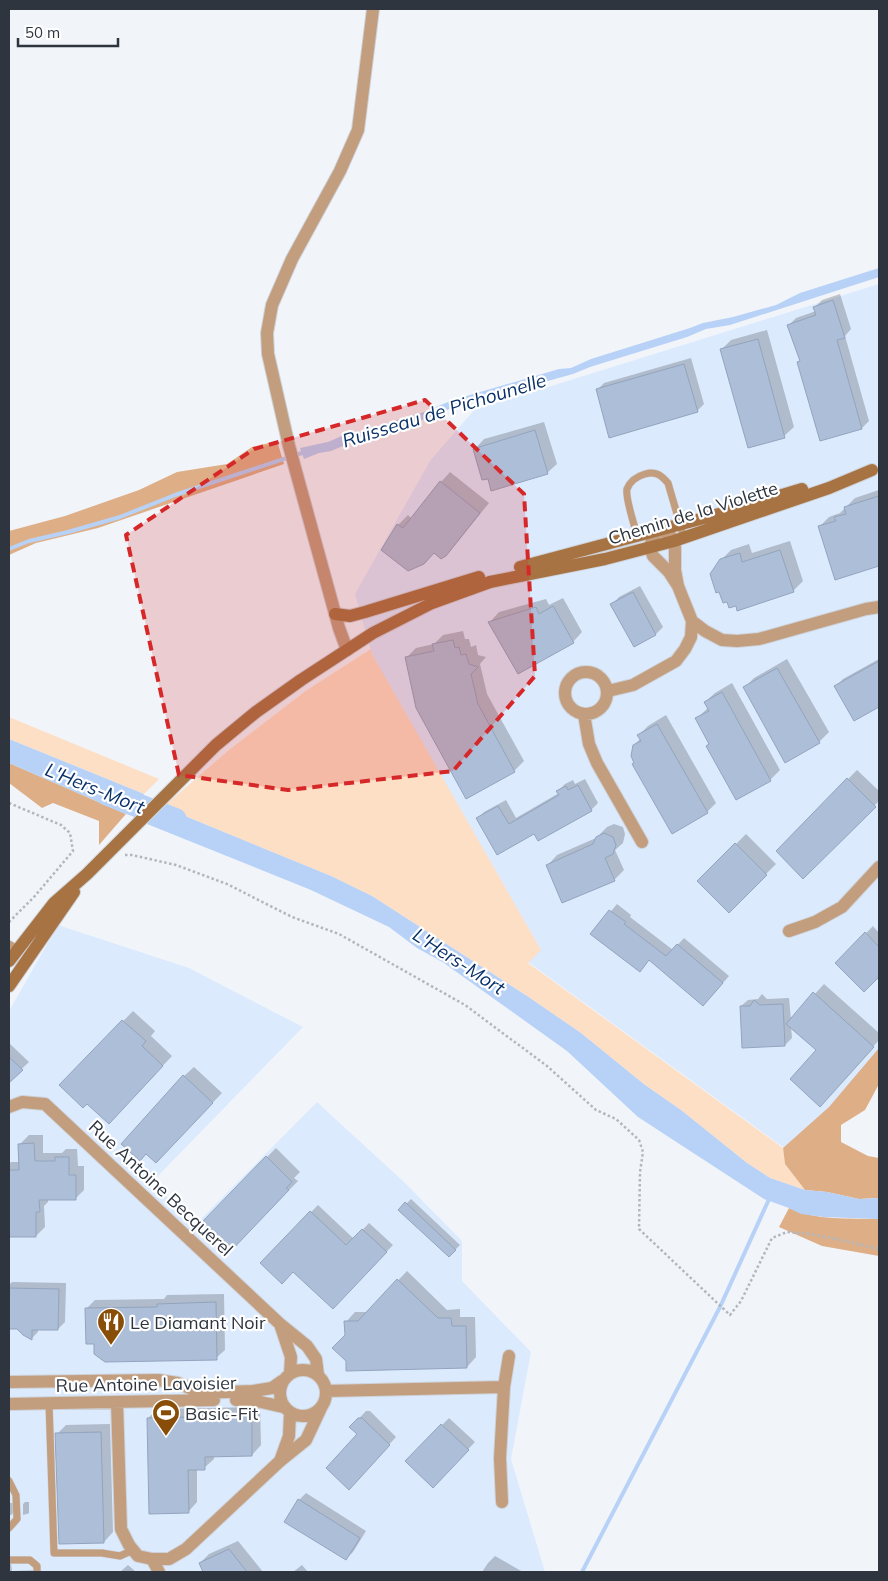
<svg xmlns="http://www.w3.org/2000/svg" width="888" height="1581" font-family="Mulish,sans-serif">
<rect width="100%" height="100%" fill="#f1f5fa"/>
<path fill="#dceafe" d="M879,284V1057L794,1155L528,962L372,654L355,594L430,461L474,410Z
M58,925L189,968L303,1027L152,1182L195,1225L317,1102L404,1182L462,1241V1281L531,1352L511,1459L545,1572H9V1011Z"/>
<path fill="#fddfc6" d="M371,649L372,654L541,950L528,963L783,1148L785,1164L805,1190L770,1178L747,1163L681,1110L645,1085L581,1033L527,996L372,896L331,876L163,807L229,750L307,690Z
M9,717L159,779L144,794L9,739Z"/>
<path fill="#deaf87" d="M277,441L284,464L98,528L36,543L9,555V531L65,516L139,490L177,472L227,464L252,447Z
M9,763L126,814L99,845V821L53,803L42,808L9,783Z
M879,1048V1084L865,1110L841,1125V1142L868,1156L879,1158V1198L859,1199L827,1192L805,1190L785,1164L783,1148L829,1107Z
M789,1208C816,1221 850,1218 879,1219V1256L822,1246L779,1227Z"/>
<path fill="#b7d1f7" d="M879,268V277L730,325L706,329L687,337L590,367L573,374L457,406L419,421L407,422L379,431L331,451L319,453L304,459L300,448L328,442L344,435L362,432L406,417L421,413L453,400L559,369L571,368L591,359L690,328L703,323L733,317L776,305L800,293Z
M9,739L144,794L126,814L9,763Z
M163,807L331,876L372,896L527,996L581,1033L645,1085L681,1110L747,1163L770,1178L805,1190L827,1192L859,1199L879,1198V1219L824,1217L801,1214L789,1208L764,1199L638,1117L567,1051L444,963L417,948L389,927L311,890L147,824Z"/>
<path fill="#0003" d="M840,294L851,329L845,336L869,421L862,428L820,439L798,363L801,360L789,325L796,318L816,311L815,307L822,300Z
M767,330L794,427L784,436L721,350L731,340Z
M691,358L704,404L697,411L597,390L604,383Z
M544,422L557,464L547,473L475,449L484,439Z
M450,472L489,503L455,545L445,555L435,552L383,550L398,525L408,515L412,519L441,482Z
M879,490V564L835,578L820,526L829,517L840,513L855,498Z
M790,541L803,581L793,591L721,560L731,550L749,544L752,553Z
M640,586L663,627L656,634L635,646L612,605L619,597Z
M563,598L582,632L573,642L490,622L499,612L546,599L549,605Z
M463,631L465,639H469L471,647L476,645L478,655L486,657L480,664L487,694L524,761L514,771L466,797L406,658L416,648L434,644L443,635Z
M787,659L829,732L819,742L744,688L754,678Z
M879,659V705L855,719L836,686L843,679Z
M732,683L780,770L770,780L736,798L697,718L708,708L705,702L715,693Z
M666,715L716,803L707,812L634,745L641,738L639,735L648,726Z
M857,770L879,791V801L803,877L777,851Z
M585,779L598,803L591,810L535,832L477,819L484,812L506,800L516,818L559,793L558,791L565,784L573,780L575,784Z
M614,824L623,827L625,834L623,843L615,850L624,870L614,880L548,865L557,855L596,838L607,827Z
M746,834L776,864L729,911L699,881Z
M617,904L631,915L630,917L673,950L684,938L729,976L710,998L650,959L640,970L592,934Z
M873,926L879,933V975L864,990L837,963Z
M824,984L879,1033V1040L820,1106L818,1050L791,1027L792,1038L785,1045L741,1006L748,1000L758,999L762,994L767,999L789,998L791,1020Z
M133,1011L155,1031L151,1036L172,1056L118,1113L87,1103L61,1085Z
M9,1043L29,1062L9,1081Z
M194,1067L222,1093L156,1162L146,1153L184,1076Z
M29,1135H43V1153H62L66,1149H77L78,1166H84V1190L75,1199H48V1202L44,1206L45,1227L36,1236H9V1164L11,1162H20V1144Z
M276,1148L300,1172L294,1178L298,1181L230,1250L202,1223Z
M411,1199L460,1245L449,1256L400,1210Z
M318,1205L354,1239L369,1223L393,1245L333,1307L294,1271L262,1263Z
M407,1271L447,1310L460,1309V1317H475L476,1357L467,1367L346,1336V1322L355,1312H368Z
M12,1282L66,1283L65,1322L58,1329H38V1332L32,1338L18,1328H9V1285Z
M224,1294L225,1350L216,1358L95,1343L86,1309L95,1300L164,1299L167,1295Z
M260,1407L261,1445L252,1455H214V1459L204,1468H197V1502L188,1512L148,1418L158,1409Z
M366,1411H370L396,1437L356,1481L359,1434L351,1427Z
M449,1418L475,1442L433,1486L407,1461Z
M110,1424L113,1532L104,1542L57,1434L66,1425Z
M306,1493L366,1531L353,1552L346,1559L299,1500Z
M25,1502H29V1513L27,1514L23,1515V1504Z
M9,1503H13V1513L11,1515H9Z
M238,1541L263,1572H204L200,1563L209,1554Z
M495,1556L523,1572H482L488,1563Z
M9,1563H11L12,1571L41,1570L42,1572H9Z
M128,1565L136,1572H120Z
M302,1565L308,1572H293Z"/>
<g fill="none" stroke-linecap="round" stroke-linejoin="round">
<path stroke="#b7d1f7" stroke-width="4" d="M9,549L29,541L68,532L120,517L175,495L305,452
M582,1572L720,1307L770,1197"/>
<path stroke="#b7d1f7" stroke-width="24" d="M106,793L175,820"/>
</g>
<path fill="#adbed8" stroke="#93a4bd" d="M833,300L845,338L837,340L862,429L820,441L797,362L800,361L787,325L816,315L813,307Z
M758,339L785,438L748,448L720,349Z
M684,364L698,412L609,438L596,389Z
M535,430L548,474L491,491L488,479L482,480L473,449Z
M440,481L480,513L446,556L441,559L434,553L424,564L408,571L381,550L397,524L403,528Z
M879,496V566L835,580L818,526L836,521L834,517L846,514L844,507Z
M780,550L794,592L737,611L736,606L729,608L727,602L723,603L719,592L716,593L710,574L720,559L740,553L742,562Z
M633,592L656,635L634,647L610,604Z
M553,606L574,643L518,674L488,622L536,607L539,614Z
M453,640L455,648L459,647L461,655L466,654L469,664L478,667L471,674L478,704L515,772L466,799L416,708L405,657L434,651L432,644Z
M879,661V707L854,721L834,686Z
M777,668L820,743L785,763L743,687Z
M722,692L771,781L736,800L706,746L709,744L695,718L709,711L704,702Z
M657,724L708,813L672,834L632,764L634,763L631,756L633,745L641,741L637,735Z
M847,778L876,807L803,879L776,851Z
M578,785L592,811L538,841L534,834L497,855L476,818L498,806L509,824L559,795L556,791L566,786L568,790Z
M604,833L613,837L616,845L613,854L605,858L615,881L562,903L546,865L593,844L596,837Z
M735,843L767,875L729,913L697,881Z
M609,910L626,922L624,924L666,956L677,944L723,983L703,1006L649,960L640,972L590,934Z
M865,932L879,947V977L864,992L835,963Z
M813,992L874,1047L820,1107L790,1079L816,1050L786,1024Z
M754,1000L760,1005L783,1004L785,1046L742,1048L740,1006H750Z
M122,1020L146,1041L142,1046L163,1066L109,1124L87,1104L83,1108L59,1085Z
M9,1057L23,1070L9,1083Z
M183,1075L213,1103L156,1163L146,1154L140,1161L121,1144Z
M34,1143L35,1161H55V1157H69V1175H76V1200H39L40,1212H36V1237H9V1170H19L18,1144Z
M266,1156L292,1182L286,1188L289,1190L230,1252L201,1223Z
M405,1202L456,1250L449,1257L398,1210Z
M310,1211L346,1245L362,1229L387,1252L333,1309L293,1272L282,1284L260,1263Z
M397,1279L438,1318H451L452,1326H466L467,1368L346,1371V1361L332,1348L345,1335L344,1321H358Z
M9,1288L59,1289L58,1330H32V1340L23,1335L17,1329H9Z
M216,1302L217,1360L105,1362L94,1354V1344H86L85,1308L157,1307V1304Z
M252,1416V1456L205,1457V1470H188L189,1513L149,1514L147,1418Z
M358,1418H362L390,1445L349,1490L326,1468L357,1434L349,1427Z
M441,1424L469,1450L433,1488L405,1461Z
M101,1432L104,1543L59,1544L55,1433Z
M298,1499L360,1538L346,1560L284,1522Z
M229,1549L247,1572H203L199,1563Z"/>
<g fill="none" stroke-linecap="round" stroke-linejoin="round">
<defs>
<path id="lane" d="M638,538C635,528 625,497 627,489C630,481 638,476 645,474C656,471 661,475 668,483L684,538
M9,944L18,949V951
M49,1403L54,1553H102L120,1556L133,1550
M9,1481L16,1495L17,1519L9,1528
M9,1560H30L37,1566V1572"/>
<path id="street" d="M678,586L675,570V548L674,541L669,534L659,530L652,539L650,548L653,556L669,572L678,586L692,621L705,631L722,640L737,641L759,639L866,609L879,607
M347,650L339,628L289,446L268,354L267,333L272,305L292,259L340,171L358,130L373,9
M565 693a21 21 0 1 1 42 0a21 21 0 1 1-42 0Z
M608,691L633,685L676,661L685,649L691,637L692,621
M584,714L589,744L597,763L642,842
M789,931L815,922L842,907L879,867
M9,1107L22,1102L45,1104L280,1324L307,1346L316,1359L318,1375
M280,1324L291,1357L290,1373
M280 1393a23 23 0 1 1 46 0a23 23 0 1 1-46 0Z
M9,1382L158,1380L178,1383L201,1393L253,1391L272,1388L282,1381
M326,1391L504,1387
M236,1400H253L283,1407
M117,1402L121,1529L129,1545L138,1556L152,1559H169L186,1549L280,1461L306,1440L321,1408
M9,1404L214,1400
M280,1461L289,1436L290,1413
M502,1502L500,1458L504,1387L509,1356
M152,1559L159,1572"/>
<path id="secondary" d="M520,567L719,514L802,489
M335,614L350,616L365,612L479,577
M9,961L54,903L87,874L216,745L256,712L301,680L373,633L432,603L490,582L605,559L674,541L829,488L872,470
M9,986L74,892"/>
</defs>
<use href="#lane" stroke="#ced2d8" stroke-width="8"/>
<use href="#street" stroke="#ced2d8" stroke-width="14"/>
<use href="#secondary" stroke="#ced2d8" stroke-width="14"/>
<path stroke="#b2b7be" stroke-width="2.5" stroke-dasharray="2.5 2.5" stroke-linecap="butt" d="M9,803L61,825L70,833L73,851L34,897L9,922
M125,855H132L176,865L227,884L292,917L339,934L465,1005L547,1066L596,1110L616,1119L639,1140L643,1152L640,1172L639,1229L730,1315L741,1301L772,1238L787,1232L810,1234L841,1240L879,1249"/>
<use href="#lane" stroke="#c29e7f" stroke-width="7"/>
<use href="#street" stroke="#c29e7f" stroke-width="12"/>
<use href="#secondary" stroke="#a77343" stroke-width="12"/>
</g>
<path fill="#d62828" fill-opacity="0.2" stroke="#d62828" stroke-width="4" stroke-dasharray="10 6" stroke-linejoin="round" d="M425,400L524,494L535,676L453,771L288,790L179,775L126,535L254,449Z"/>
<defs>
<symbol id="restaurant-pin" viewBox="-11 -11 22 30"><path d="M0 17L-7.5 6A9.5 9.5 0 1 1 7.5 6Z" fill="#884d06" stroke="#fff"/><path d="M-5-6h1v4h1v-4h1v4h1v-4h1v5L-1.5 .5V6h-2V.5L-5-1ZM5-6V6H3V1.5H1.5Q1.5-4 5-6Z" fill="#fff"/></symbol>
<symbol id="stadium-pin" viewBox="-11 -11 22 30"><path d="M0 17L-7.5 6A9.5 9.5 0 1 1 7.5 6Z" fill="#884d06" stroke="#fff"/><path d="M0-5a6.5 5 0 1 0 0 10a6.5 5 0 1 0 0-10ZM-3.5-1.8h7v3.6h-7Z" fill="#fff"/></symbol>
</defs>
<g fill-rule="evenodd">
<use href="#restaurant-pin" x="95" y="1306" width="32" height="43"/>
<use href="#stadium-pin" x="150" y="1397" width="32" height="43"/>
</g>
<g text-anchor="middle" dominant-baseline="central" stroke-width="4.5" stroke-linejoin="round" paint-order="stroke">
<g font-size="18" fill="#2e353f" stroke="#fff">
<text transform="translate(693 513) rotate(-17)">Chemin de la Violette</text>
<text transform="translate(161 1188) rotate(43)">Rue Antoine Becquerel</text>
<text transform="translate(146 1384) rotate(-1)">Rue Antoine Lavoisier</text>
</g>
<g font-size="18" fill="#2e353f" stroke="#fff" text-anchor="start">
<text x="130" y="1322">Le Diamant Noir</text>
<text x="185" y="1413">Basic-Fit</text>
</g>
<g font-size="19" font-style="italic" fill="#083168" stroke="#fff">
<text transform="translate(444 410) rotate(-17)">Ruisseau de Pichounelle</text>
<text transform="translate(95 788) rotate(22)">L'Hers-Mort</text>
<text transform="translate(459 961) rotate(33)">L'Hers-Mort</text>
</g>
</g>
<rect width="888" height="1581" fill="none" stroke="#2e353f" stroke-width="20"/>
<path d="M18 38v8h100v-8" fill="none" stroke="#2e353f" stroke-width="2.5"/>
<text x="25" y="38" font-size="15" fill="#2e353f" stroke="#ffffff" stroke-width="4" paint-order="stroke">50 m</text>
</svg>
